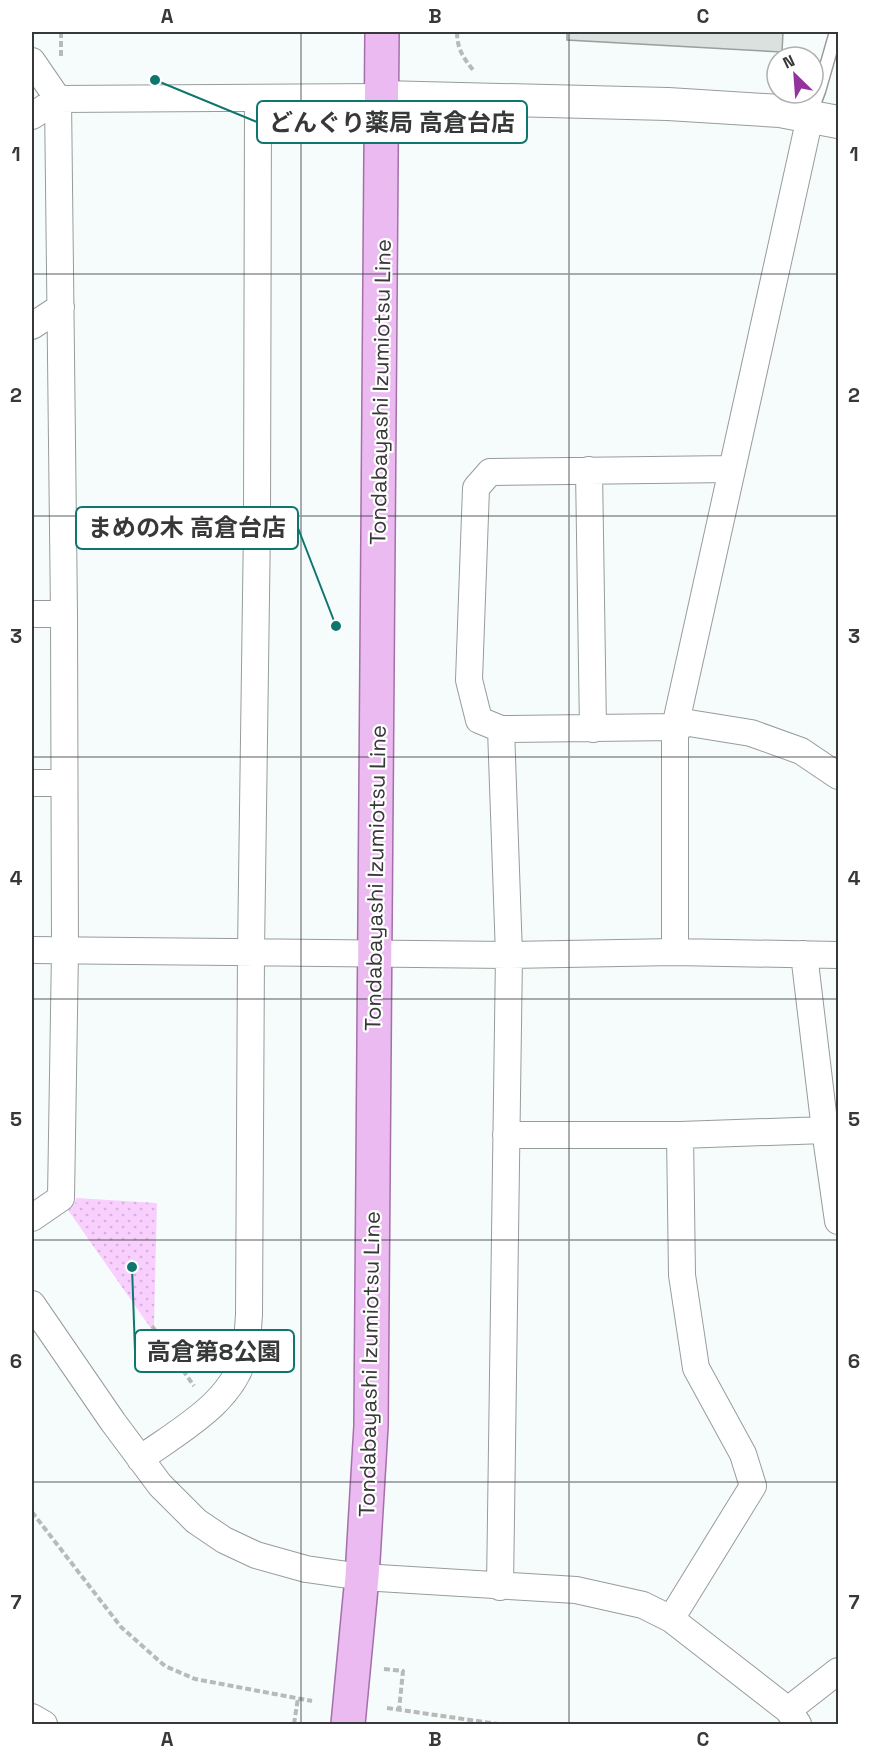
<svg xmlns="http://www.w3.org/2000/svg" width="870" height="1756" font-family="'Space Grotesk','Noto Sans JP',sans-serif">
<defs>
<pattern id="park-dots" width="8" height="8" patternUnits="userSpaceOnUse" patternTransform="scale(1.5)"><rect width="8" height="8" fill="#f9cffe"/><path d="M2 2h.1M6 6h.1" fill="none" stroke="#d6b2da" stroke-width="1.8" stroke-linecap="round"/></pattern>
</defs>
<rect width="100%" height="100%" fill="#f6fcfb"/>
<path fill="url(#park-dots)" d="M76,1198L157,1203L154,1325L150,1327L68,1210L75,1204Z"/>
<path fill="#dbe1df" stroke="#999f9e" stroke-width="1.5" d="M567,32H783L782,52L567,40Z"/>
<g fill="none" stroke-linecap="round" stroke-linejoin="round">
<defs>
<path id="service" d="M810,115L819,91L836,32"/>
<path id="minor" d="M32,61L58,99L32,116
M32,326L61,307
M589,470L593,729
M32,614H64
M501,729L479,720L469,680L476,488L490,472L732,469
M32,783H64
M32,950L509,955L675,952L838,955
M675,952V727L810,117
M804,954L825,1130L838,1221
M506,1135H680L825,1130L838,1128
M32,1218L61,1198L65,951L64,614L58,99L382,97
M32,1304L113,1422L160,1485L196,1521L224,1540L256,1555L306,1569L362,1577L576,1590L643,1605L671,1619L788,1710L798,1724
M140,1459C180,1430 237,1401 246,1348C248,1337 248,1326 249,1315L251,952L257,526L258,98
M500,1587L509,955L501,729L675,727L689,723L751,733L801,751L838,776
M671,1619L753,1486L743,1454L696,1368L682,1275L680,1135
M788,1710L838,1671
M32,1717L44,1724"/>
<path id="tertiary" d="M382,97L668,104L780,111L838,122"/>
<path id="primary" d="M348,1724L362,1577L371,1426L382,32"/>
</defs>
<use href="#service" stroke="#979c9b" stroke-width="15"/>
<use href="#minor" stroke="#979c9b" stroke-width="28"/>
<use href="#tertiary" stroke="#979c9b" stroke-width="34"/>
<use href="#primary" stroke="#a46faa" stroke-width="36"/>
<path stroke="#b6bab9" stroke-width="4" stroke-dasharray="6 3" stroke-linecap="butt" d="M457,32C457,48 463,58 474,71
M61,56V32
M86,522L232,525
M152,1326L194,1386
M32,1512L121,1627L165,1666L195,1679L312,1701
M384,1669L403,1671L399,1710
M387,1708L498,1724
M294,1724L298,1698"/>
<use href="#service" stroke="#fff" stroke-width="12"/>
<use href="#minor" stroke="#fff" stroke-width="26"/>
<use href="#tertiary" stroke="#fff" stroke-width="32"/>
<use href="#primary" stroke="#ebbaf1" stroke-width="33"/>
</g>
<path fill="none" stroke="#373938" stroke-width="1.5" stroke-opacity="0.55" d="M301,32V1724M569,32V1724M32,274H838M32,516H838M32,757H838M32,999H838M32,1240H838M32,1482H838"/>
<g text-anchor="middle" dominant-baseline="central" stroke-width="4.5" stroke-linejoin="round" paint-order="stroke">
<g font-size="22" fill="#373938" stroke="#fff">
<text transform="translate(380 392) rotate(-89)">Tondabayashi Izumiotsu Line</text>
<text transform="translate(375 878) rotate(-89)">Tondabayashi Izumiotsu Line</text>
<text transform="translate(369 1364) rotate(-89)">Tondabayashi Izumiotsu Line</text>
</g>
</g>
<path fill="none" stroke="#0f766e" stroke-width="2" d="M155 80L257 122M336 626L298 528M132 1267L135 1351"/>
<g fill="#0f766e" stroke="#fff" stroke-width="2">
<circle cx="155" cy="80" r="6"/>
<circle cx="336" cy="626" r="6"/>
<circle cx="132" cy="1267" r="6"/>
</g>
<g fill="#fff" stroke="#0f766e" stroke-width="2">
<rect x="257" y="101" width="270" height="42" rx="6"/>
<rect x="76" y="507" width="222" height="42" rx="6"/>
<rect x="135" y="1330" width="159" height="42" rx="6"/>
</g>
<g font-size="24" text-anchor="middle" font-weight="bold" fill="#373938">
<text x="392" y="131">どんぐり薬局 高倉台店</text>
<text x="187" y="536">まめの木 高倉台店</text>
<text x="214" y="1360">高倉第8公園</text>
</g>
<rect width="870" height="1756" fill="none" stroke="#ffffff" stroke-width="66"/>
<g transform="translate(795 75) rotate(335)"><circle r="28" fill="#ffffff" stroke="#afb0af" stroke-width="1.5"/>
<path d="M0-4.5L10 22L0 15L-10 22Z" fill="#92349e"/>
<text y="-9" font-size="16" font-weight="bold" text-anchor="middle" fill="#373938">N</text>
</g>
<rect x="33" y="33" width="804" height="1690" fill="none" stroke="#373938" stroke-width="2"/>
<g font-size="20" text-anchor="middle" font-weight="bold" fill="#373938">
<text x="167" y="23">A</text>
<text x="435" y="23">B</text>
<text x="703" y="23">C</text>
<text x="16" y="161">1</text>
<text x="854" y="161">1</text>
<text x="16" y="402">2</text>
<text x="854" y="402">2</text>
<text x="16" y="643">3</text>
<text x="854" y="643">3</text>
<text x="16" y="885">4</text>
<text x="854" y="885">4</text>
<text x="16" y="1126">5</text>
<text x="854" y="1126">5</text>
<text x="16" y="1368">6</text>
<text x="854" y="1368">6</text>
<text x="16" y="1609">7</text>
<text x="854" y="1609">7</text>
<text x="167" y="1746">A</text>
<text x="435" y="1746">B</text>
<text x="703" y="1746">C</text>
</g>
</svg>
